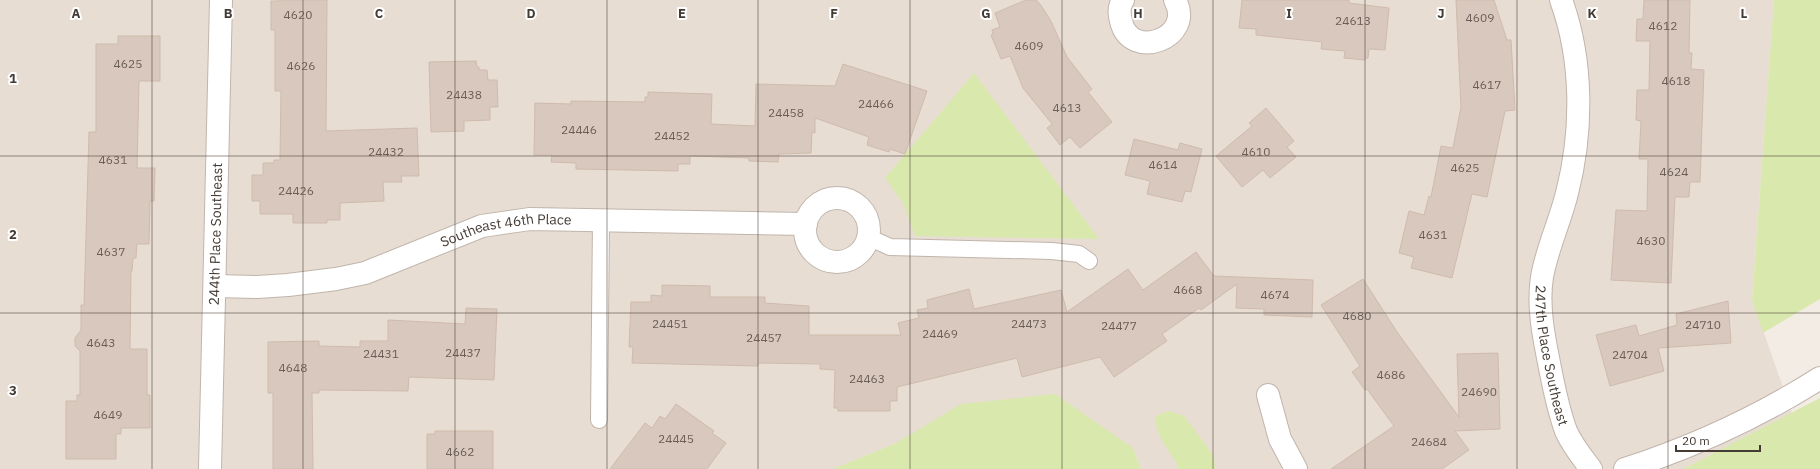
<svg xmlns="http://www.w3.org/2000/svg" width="1820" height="469" font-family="'IBM Plex Sans',sans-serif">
<rect width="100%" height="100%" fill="#f3ece5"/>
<path fill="#e7ddd3" d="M0,0H1774L1752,299L1792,413L1683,469H1141L1133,448L896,443L833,469H0Z"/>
<path fill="#d9e8ad" d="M1774,0H1820V299L1763,333L1752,300Z
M974,73L1099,239L915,236L903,203L885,178Z
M1055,394L1133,448L1141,469H833L896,443L961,404Z
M1820,398V469H1683Z
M1169,411L1184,416L1214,456L1215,469H1178L1177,464C1170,452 1150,427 1157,415Z"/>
<path fill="#d8c8bd" stroke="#cfbbad" d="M279,0H327L326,131L417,128L419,176H401L402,182H383L384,201L340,203V220H327V223H293V214H260V201H252V175H263V163H274V160H280L281,91H275V30H271V1H279Z
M1026,0H1036L1040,4L1051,21L1067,57L1092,89L1088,92L1112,122L1080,148L1070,137L1060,145L1047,128L1052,124L1023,88L1010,56L1001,59L991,35L993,34L992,30L1000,27L995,13Z
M1242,0H1349V3L1389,8L1385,50L1369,49L1368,58H1365V60L1344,58L1345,51L1321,49L1322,42L1256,35V29L1239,28Z
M1456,0H1494L1507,40H1511L1515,110L1505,111L1487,197L1472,194L1452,278L1411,268L1414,257L1399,253L1409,211L1424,215L1429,196L1431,197L1441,146L1453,148L1461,107Z
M1644,0H1690L1689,53H1692L1691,69L1704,70L1700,182H1690L1689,197H1675L1671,283L1611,280L1616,210L1647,211L1648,159H1639L1641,121L1636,120L1637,90H1649L1650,41H1636L1637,19H1643Z
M118,36H160V81H139L137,168H155L154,201H150L149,244H137L136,258H133L132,271H131L130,349H147V395H150V428H121V434H116V459H66V401H77V395H80V351L75,346V338L81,330V305H84L89,132H96V44H118Z
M476,61L477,67H479V70H487L488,80H497L498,107H490V120L464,121V131L431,132L429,62Z
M843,64L927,91L905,154L890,149L889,152L867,145L869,137L815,118V133L812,132L811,153L779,154L778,162L749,161V158L690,156V164H678V171L576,169V163L551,162L552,155H534L535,103L571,104V101L645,102V97H648V92L712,94L711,124L755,126L756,84L835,86Z
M1266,108L1294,141L1287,147L1296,157L1270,178L1263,170L1242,187L1216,156L1252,126L1249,123Z
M1134,139L1178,150L1180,143L1202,149L1191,192L1185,191L1182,202L1147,194L1150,181L1125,175Z
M1196,252L1214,276L1313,280L1312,317L1264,315V309L1236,308L1237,284L1201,310L1199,308L1162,334L1167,341L1114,377L1100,357L1022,377L1017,358L897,387V401H890V411H838V408H834L835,370L820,369V364L758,363V366L632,363L633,347H629L631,302H651V295L662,296V285L710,286V297H765V303L809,306V335H901L898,323L919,318L917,310L928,308L927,300L969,289L974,309L1061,290L1067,312L1128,269L1143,290Z
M1363,279L1397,332L1459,417L1457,354L1498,353L1500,429L1455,431L1469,450L1442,469H1331L1394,426L1367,389L1365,390L1352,372L1360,366L1321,305Z
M1728,301L1731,343L1658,348L1664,371L1610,386L1596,335L1636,325L1639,336L1677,325L1676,314Z
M466,308L497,309L494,380L409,377L408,391L319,390V393H312L313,469H273V393H268V342L319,341V346L360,347V341H388V320L465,324Z
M676,404L714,431L712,433L726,443L707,469H610L645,423L652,428L660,416L665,419Z
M435,431H493V469H427V434H435Z"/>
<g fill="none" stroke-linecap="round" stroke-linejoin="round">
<defs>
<path id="lane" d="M868,237L890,247L1052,251L1079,254L1089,261
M599,420L601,222"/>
<g id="street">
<path d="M1123,0C1119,6 1119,14 1121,21C1130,62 1196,38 1175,0"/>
<path id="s1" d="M1561,0C1583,60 1583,131 1567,193C1560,222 1547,248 1542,277C1537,309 1545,342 1551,373C1555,393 1559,412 1566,431C1572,445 1582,457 1591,469"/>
<circle cx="837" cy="230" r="32"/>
<path id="s2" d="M215,286L257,287L288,285L336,279L365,273L482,226L530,219L806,224"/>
<path d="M1268,395L1280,439L1296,469"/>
<path id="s3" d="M210,469L221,0"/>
<path d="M1625,469C1693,447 1760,416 1820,378"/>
</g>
</defs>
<use href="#lane" stroke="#c1b5ab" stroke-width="18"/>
<use href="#street" stroke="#c1b5ab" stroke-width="24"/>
<use href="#lane" stroke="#fff" stroke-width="16"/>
<use href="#street" stroke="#fff" stroke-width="22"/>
</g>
<path fill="none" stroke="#453b35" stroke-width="1" stroke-opacity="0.55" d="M152,0V469M303,0V469M455,0V469M607,0V469M758,0V469M910,0V469M1062,0V469M1213,0V469M1365,0V469M1517,0V469M1668,0V469M0,156H1820M0,313H1820"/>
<g text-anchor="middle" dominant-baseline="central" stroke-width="4" stroke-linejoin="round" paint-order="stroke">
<g font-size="12" fill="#6a5e57">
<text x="298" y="14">4620</text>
<text x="1480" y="17">4609</text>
<text x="1353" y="20">24613</text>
<text x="1663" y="25">4612</text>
<text x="1029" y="45">4609</text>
<text x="128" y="63">4625</text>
<text x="301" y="65">4626</text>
<text x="1676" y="80">4618</text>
<text x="1487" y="84">4617</text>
<text x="464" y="94">24438</text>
<text x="876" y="103">24466</text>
<text x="1067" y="107">4613</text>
<text x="786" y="112">24458</text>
<text x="579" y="129">24446</text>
<text x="672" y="135">24452</text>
<text x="386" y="151">24432</text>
<text x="1256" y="151">4610</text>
<text x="113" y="159">4631</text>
<text x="1163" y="164">4614</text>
<text x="1465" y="167">4625</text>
<text x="1674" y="171">4624</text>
<text x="296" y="190">24426</text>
<text x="1433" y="234">4631</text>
<text x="1651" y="240">4630</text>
<text x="111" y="251">4637</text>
<text x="1188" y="289">4668</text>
<text x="1275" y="294">4674</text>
<text x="1357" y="315">4680</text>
<text x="670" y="323">24451</text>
<text x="1029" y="323">24473</text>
<text x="1703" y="324">24710</text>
<text x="1119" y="325">24477</text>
<text x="940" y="333">24469</text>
<text x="764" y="337">24457</text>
<text x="101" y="342">4643</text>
<text x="463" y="352">24437</text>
<text x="381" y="353">24431</text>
<text x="1630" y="354">24704</text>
<text x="293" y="367">4648</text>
<text x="1391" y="374">4686</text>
<text x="867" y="378">24463</text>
<text x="1479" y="391">24690</text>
<text x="108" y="414">4649</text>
<text x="676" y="438">24445</text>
<text x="1429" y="441">24684</text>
<text x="460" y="451">4662</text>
</g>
<g font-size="14" fill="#453b35" stroke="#fff">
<text stroke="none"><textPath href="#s2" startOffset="300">Southeast 46th Place</textPath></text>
<text stroke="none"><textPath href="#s3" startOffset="235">244th Place Southeast</textPath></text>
<text stroke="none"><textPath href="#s1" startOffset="363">247th Place Southeast</textPath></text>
</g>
</g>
<g font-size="13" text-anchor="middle" font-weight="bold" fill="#453b35" stroke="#fff" stroke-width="4" stroke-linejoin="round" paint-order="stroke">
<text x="76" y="18">A</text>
<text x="228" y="18">B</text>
<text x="379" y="18">C</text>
<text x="531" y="18">D</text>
<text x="682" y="18">E</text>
<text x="834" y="18">F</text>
<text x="986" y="18">G</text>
<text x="1138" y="18">H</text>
<text x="1289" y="18">I</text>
<text x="1441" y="18">J</text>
<text x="1592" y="18">K</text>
<text x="1744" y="18">L</text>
<text x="13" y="83">1</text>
<text x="13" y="239">2</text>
<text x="13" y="395">3</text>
</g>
<path d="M1676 445v6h84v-6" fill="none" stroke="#453b35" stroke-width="2"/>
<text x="1682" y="445" font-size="12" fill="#453b35" stroke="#ffffff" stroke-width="3" paint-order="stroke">20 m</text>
</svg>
